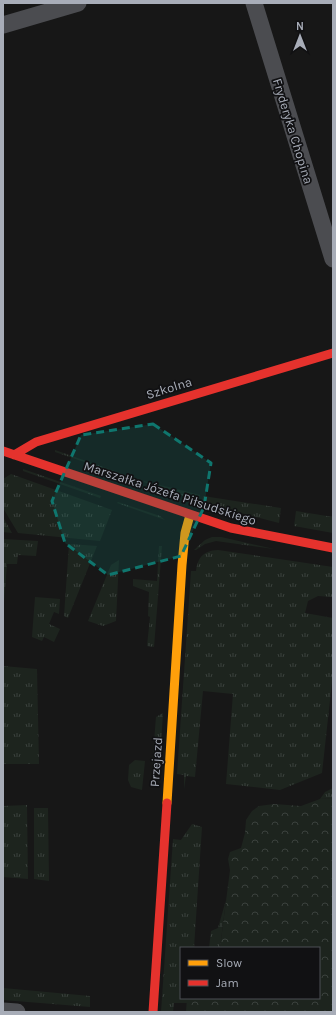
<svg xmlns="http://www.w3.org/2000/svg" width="336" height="1015" font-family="Karla,sans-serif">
<defs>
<pattern id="grass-tufts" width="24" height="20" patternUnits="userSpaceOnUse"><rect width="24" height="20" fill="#1d241e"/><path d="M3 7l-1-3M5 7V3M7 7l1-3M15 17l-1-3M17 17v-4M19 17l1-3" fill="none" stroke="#3b413d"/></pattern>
<pattern id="forest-crowns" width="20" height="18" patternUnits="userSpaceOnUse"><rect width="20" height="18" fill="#1d241e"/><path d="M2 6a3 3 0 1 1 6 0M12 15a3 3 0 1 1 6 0" fill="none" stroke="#3b413d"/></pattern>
</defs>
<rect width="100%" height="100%" fill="#171717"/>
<path fill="url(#grass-tufts)" d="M55,450L140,480V481L55,452Z
M23,469L101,496L100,498L23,471Z
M11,474L112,510L100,541L18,533L3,508V479Z
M144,481L200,495L198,501L144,482Z
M203,496L281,508L279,523L202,503Z
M118,502L160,516L165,520L117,503Z
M296,511L333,517V533L294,526Z
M3,517L12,533L3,532Z
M212,537H221L274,549L216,541L205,544L196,550H194L205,540Z
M3,539L38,541L36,556L18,555L17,564H7L3,616Z
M69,544L97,546L68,618L64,616Z
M159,546H162L154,647L147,646L150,617L148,616L149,592L133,586V579L157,581Z
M218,550L333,567V597L318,596L308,601L305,613L333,618V673L322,773L280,790L226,784L233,694L203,691L195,777L186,776L184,789V775L177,774L191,571H196C198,557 203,551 218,550Z
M119,560L116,621L103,626L88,621L111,565Z
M35,597L60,599L59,614L54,612L49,624L60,629L54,642L44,637L42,641L32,637Z
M3,666L37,669L39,764H3Z
M163,713L159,774L152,767L156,717Z
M135,760L145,761L142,790L131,787L128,780L129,765Z
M333,788V798L320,799L325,792Z
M27,805L28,879L3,877V806Z
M34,808H48L49,881L34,879Z
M192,824L202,827L194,948H181V998H187V1003H174L173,1012H161L173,839L181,840Z
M226,900L220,948H209L211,931L218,928Z
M3,988L90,996V1007L3,1000Z"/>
<path fill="url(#forest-crowns)" d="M333,798V1012H186L187,998H319V948H220L230,870L228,859L230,852L241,848L245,833L246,820L252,811L259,806L274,804L301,806L320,799Z"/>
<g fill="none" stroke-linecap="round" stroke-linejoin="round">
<path stroke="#4b4c50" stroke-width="17" d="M254,3L333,259
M3,25L78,3
M3,1011L17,1012"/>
<path stroke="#ff9f0a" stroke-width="9" d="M167,803L182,565L185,533L190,515"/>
<path stroke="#e5322d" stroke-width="9" d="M3,451L231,528L333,548
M14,455L36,442L333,353
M153,1012L167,803"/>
</g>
<path fill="#0f766e" fill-opacity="0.2" stroke="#0f766e" stroke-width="3" stroke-dasharray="8 5" stroke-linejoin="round" d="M153,424L211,463L204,507L181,556L108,575L65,543L52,501L81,435Z"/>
<g text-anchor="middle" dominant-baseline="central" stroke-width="3.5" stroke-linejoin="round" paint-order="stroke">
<g font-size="13" fill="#a8adb8" stroke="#111113">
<text transform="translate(293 131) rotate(73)">Fryderyka Chopina</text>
<text transform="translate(169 388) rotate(-17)">Szkolna</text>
<text transform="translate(170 493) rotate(18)">Marszałka Józefa Piłsudskiego</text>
<text transform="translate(156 762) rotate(-86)">Przejazd</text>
</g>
</g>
<rect width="336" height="1015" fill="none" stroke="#a8adb8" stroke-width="8"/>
<rect x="180" y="947" width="140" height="52" fill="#111113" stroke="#4d4f55"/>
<rect x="188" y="960" width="20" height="6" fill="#ff9f0a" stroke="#4d4f55"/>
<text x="216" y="967" font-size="12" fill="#a8adb8">Slow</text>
<rect x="188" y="980" width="20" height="6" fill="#e5322d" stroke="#4d4f55"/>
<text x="216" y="987" font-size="12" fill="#a8adb8">Jam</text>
<g transform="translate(300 36)" stroke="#111113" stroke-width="3" paint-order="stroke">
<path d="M0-3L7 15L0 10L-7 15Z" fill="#a8adb8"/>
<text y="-6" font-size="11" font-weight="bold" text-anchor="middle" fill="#a8adb8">N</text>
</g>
</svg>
